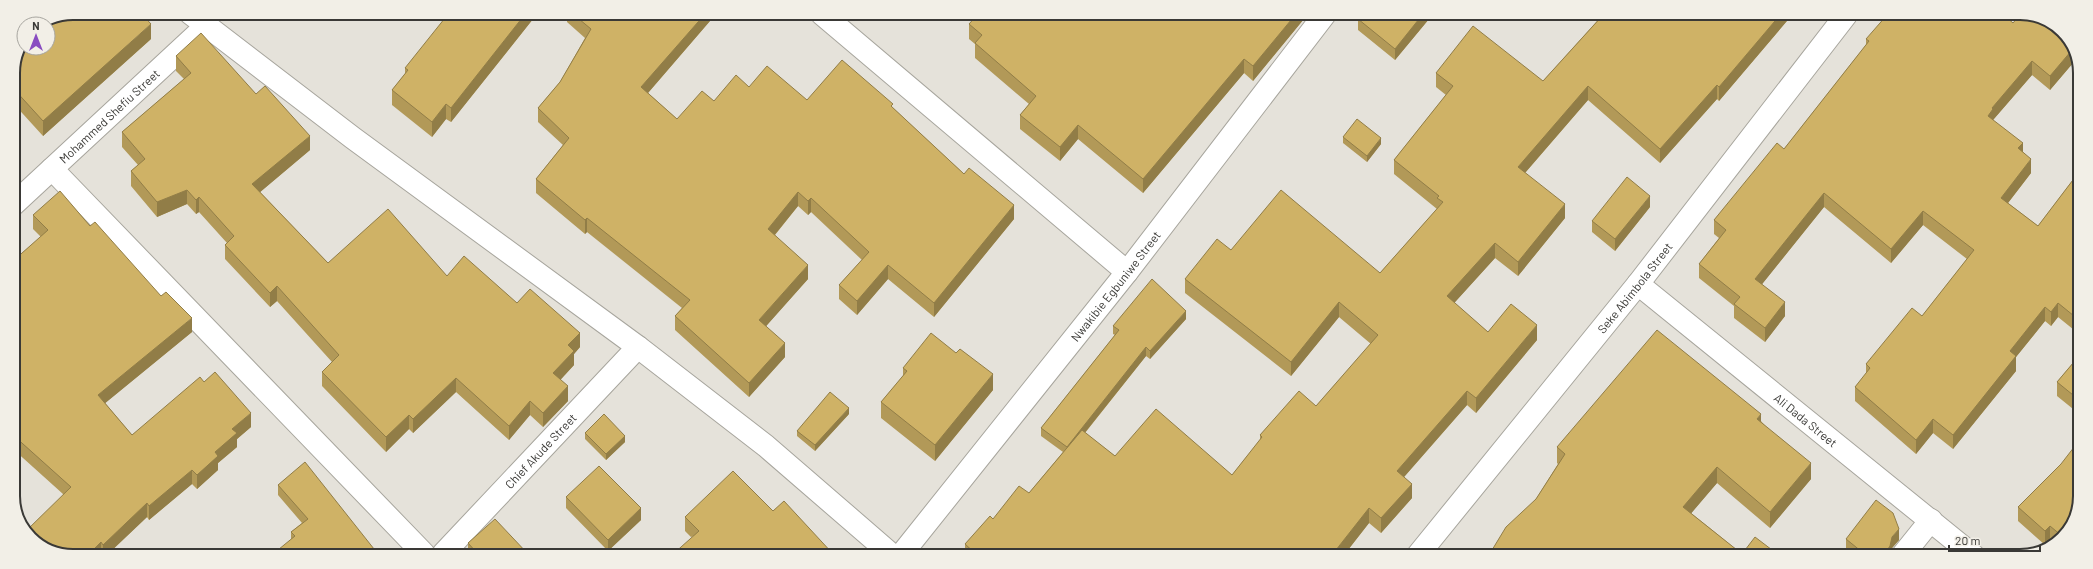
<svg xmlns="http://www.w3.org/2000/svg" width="2093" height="569" font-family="Barlow,sans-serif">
<rect width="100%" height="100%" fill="#e5e2da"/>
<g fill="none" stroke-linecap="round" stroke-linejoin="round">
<defs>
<g id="minor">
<path d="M190,13L353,138L638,347L766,446L892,555"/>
<path d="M822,14L1127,272"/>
<path d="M52,169L424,554"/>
<path id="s1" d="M13,205L206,26"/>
<path id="s2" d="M1638,284L1974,556"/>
<path id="s3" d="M443,554L638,347"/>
<path id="s4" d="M901,555L1127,272L1325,14"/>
<path id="s5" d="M1418,555L1638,284L1846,15"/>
<path d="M1902,556L1931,520"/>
</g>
</defs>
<use href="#minor" stroke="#a7a59d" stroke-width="24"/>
<use href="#minor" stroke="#fff" stroke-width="22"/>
</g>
<path fill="#b29958" d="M533,13V19L451,122L446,119L432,137L392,105V90L405,74V68Z
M567,14H716L648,93L677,119L714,101L749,87L807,100L893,108L964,174L1014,219L934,317L888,279L857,315L839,299V285L862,260L811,212L808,215L798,206L775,235L808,279L766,326L785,357L749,397L675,330V316L682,308L587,232L585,234L536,193V179L563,145L538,122V108L560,82L585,38L567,22Z
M1308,14L1253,81L1244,73L1143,193L1078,139L1060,161L1020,129V115L1029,104L975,58V44L969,39V24Z
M1429,14V19L1395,60L1358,30V19Z
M1594,15H1792L1719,101L1717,99L1660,163L1588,100L1525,173L1565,218L1518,276L1495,258L1454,303L1488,332L1537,340L1476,413L1467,405L1404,477L1412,498L1381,533L1369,523L1344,555H965V544L993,519L1029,493L1063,452L1041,436V428L1115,335L1113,334V326L1186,319L1150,359L1146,356L1085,433L1115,456L1232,475L1260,440V435L1316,406L1371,344L1339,317L1291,376L1185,293V279L1231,250L1380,273L1437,209L1394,174V160L1446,95L1436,87V73L1543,81L1599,19Z
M2003,18L2073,51V63L2050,90L2032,75L1993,120L2023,152L2031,173L2008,203L2038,226L2079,172V334L2058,317L2051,326L2045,321L2016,357V371L1953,449L1933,433L1916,454L1855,401V387L1866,374V364L1922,316L1967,259L1923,225L1891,263L1824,207L1762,284L1785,316L1765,342L1734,318V306L1699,278V264L1719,238L1714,234V220L1784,149L1866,45V39Z
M151,39L43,136L13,103V73Z
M176,56L256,94L310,150L260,192L328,263L447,276L517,303L580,347L574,354V365L560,380L568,401L543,427L530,415L509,440L456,392L413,433L409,429L386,452L322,386V372L332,362L277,301L270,307L225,259V245L227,243L199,212L196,214L187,204L157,217L131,186V171L138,165L122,147V132L184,79L176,71Z
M1343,137L1381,144L1367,162L1343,143Z
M1650,207L1615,251L1592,232V221Z
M33,215L90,226L192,332L105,403L132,435L204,382L251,427L237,439V447L218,463V470L197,489L192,484L149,520L147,517L108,554H58L63,494L13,449V261L41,237L33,229Z
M956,353L993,390L935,461L881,418V402L903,376V368Z
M2079,356L2078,413L2057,396V382Z
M849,414L815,451L797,436V431Z
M1761,421L1811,479L1770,528L1717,483L1691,513L1742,554L1780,556L1489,555L1536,499L1558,464L1557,463V447Z
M585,433L625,442L606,460L585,439Z
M2061,464L2078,511L2057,543L2055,544L2050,540L2045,545L2018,521V507Z
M278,485L378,554L291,539V532L302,523L278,495Z
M566,497L641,520L608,551L566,508Z
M773,511L691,537L685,531V517Z
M1846,539L1899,540L1892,548L1890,556H1853L1846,551Z
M468,543L528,554H468Z"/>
<path fill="#917d47" d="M526,13H533V19L451,122V108Z
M705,14H716L641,101V87Z
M1296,14H1308L1253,81V66Z
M1423,14H1429V19L1395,60V49Z
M1780,15H1792L1719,101V87Z
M151,24V39L43,136V121Z
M2072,50L2073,51V63L2050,90V76Z
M1244,59V73L1143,193V179Z
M2032,61V75L1993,120V123L1988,116L1992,108Z
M1717,85V99L1660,163V149Z
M1588,86V100L1518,181V167Z
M446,104V119L432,137V122Z
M1078,125V139L1060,161V147Z
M310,136V150L252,199V184Z
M1381,138V144L1367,162V156Z
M2023,143V157L2018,148Z
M2031,159V173L2001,212V198Z
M187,190V204L157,217V202Z
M798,192V206L768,243V229Z
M1824,193V207L1755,293V279Z
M1650,196V207L1615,251V239Z
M199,197V212L196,214V200Z
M811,198V212L808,215V201Z
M1565,204V218L1518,276V262Z
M1014,205V219L934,317V303Z
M1923,211V225L1891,263V249Z
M587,218V232L585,234V220Z
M1495,243V258L1447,311V296Z
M808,265V279L759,334V320Z
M888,265V279L857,315V301Z
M277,286V301L270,307V293Z
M1339,302V317L1291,376V362Z
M1785,302V316L1765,342V328Z
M2058,303V317L2051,326V312Z
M2045,307V321L2016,357V371L1953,449V435L2010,351Z
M1186,311V319L1150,359V351Z
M192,318V332L98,409V395Z
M1537,325V340L1476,413V398Z
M580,333V347L574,354V365L553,388V373L568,345Z
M785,343V357L749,397V383Z
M1146,347V356L1067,455V447Z
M993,374V390L935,461V445Z
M456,378V392L413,433V419Z
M568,386V401L543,427V413Z
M1467,391V405L1397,485V471Z
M530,401V415L509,440V426Z
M849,408V414L815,451V445Z
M251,413V427L237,439V447L218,463V470L197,489V475L232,429Z
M1761,414V430L1757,419Z
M409,415V429L386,452V437Z
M1933,419V433L1916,454V440Z
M625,436V442L606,460V454Z
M1811,463V479L1770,528V512Z
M1717,467V483L1683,523V507Z
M192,470V484L149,520V506Z
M1412,484V498L1381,533V518Z
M147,503V517L108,554H103V545Z
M641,508V520L608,551V540Z
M1369,508V523L1344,555H1332Z
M2050,526V540L2045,545V531Z
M1899,529V540L1892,548L1890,556H1883L1892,537Z
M101,542V554H89Z"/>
<path fill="#cfb266" stroke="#917d47" d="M73,13H141L151,24L43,121L13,88V73L24,46V48H48V24H46Z
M449,13H526L451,108L446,104L432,122L392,90L408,70L405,68Z
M573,14H705L641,87L677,119L702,91L714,101L736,75L749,87L767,66L807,100L842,60L893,104L891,106L964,174L969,168L1014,205L934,303L888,265L857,301L839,285L869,252L811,198L808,201L798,192L768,229L808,265L759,320L785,343L749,383L675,316L690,300L587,218L585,220L536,179L569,138L538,108L560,82L591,29Z
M978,14H1296L1253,66L1244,59L1143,179L1078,125L1060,147L1020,115L1036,96L975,43L982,35L969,24Z
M1362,14H1423L1395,49L1358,19Z
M1603,15H1780L1719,87L1717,85L1660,149L1588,86L1518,167L1565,204L1518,262L1495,243L1447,296L1488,332L1511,304L1537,325L1476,398L1467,391L1397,471L1412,484L1381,518L1369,508L1332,555H977L965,544L990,516L993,519L1019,486L1029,493L1082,430L1115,456L1156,409L1232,475L1262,437L1260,435L1299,391L1316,406L1378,335L1339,302L1291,362L1185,279L1217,239L1231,250L1281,190L1380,273L1443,202L1437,198L1439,196L1394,160L1453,86L1436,73L1473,26L1543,81Z
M1887,15H1999L2003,18L2005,16L2013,23L2020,15H2033L2071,48L2072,50L2050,76L2032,61L1992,108L1993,109L1988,116L2023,143L2018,148L2031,159L2001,198L2038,226L2079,172V320L2058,303L2051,312L2045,307L2010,351L2016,356L1953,435L1933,419L1916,440L1855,387L1870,368L1866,364L1912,308L1922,316L1974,250L1923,211L1891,249L1824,193L1755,279L1785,302L1765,328L1734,304L1740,297L1699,264L1726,230L1714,220L1777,143L1784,149L1869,41L1866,39Z
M201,33L256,94L265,86L310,136L252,184L328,263L388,209L447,276L464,256L517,303L530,289L580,333L568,345L574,351L553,373L568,386L543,413L530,401L509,426L456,378L413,419L409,415L386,437L322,372L339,355L277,286L270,293L225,245L234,236L199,197L196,200L187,190L157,202L131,171L145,159L122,132L191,73L176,56Z
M1357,119L1381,138L1367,156L1343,137Z
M1627,177L1650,196L1615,239L1592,221Z
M60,191L90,226L95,222L161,296L166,292L192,318L98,395L132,435L200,377L204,382L215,372L251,413L232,429L237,433L215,452L218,456L197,475L192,470L149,506L147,503L103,545L101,542L89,554H58L28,535L26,531L71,487L13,435V261L48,230L33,215Z
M1152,279L1186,311L1150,351L1146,347L1067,447L1041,428L1119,330L1113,326Z
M1657,330L1761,414L1757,419L1811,463L1770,512L1717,467L1683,507L1742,554L1755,537L1780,556L1489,555L1506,527L1536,499L1565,454L1557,447Z
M931,333L956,353L960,349L993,374L935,445L881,402L907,371L903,368Z
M2079,356L2078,399L2057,382Z
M830,392L849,408L815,445L797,431Z
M604,414L625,436L606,454L585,433Z
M2078,442V511L2062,536L2050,526L2045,531L2018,507L2061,464Z
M305,462L378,554H273L295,536L291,532L308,519L278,485Z
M599,466L641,508L608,540L566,497Z
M733,471L773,511L784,501L834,555H672L699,531L685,517Z
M1876,500L1893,513L1899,529L1892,537L1890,546L1883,556H1867L1846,539Z
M495,519L528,554H478L468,543Z"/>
<g text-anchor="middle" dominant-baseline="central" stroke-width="3" stroke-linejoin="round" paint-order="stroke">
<g font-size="12" fill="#3a3936" stroke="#f2efe7">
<text stroke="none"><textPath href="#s1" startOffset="131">Mohammed Shefiu Street</textPath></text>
<text stroke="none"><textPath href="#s4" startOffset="344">Nwakibie Egbuniwe Street</textPath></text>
<text stroke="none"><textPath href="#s5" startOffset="344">Seke Abimbola Street</textPath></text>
<text stroke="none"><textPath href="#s2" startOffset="216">Ali Dada Street</textPath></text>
<text stroke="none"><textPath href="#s3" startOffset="142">Chief Akude Street</textPath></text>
</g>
</g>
<path d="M0 0H2093V569H0ZM73 20H2020A53 53 0 0 1 2073 73V496A53 53 0 0 1 2020 549H73A53 53 0 0 1 20 496V73A53 53 0 0 1 73 20Z" fill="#f2efe7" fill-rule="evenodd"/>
<path fill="none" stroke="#3a3936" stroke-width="2" d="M73 20H2020A53 53 0 0 1 2073 73V496A53 53 0 0 1 2020 549H73A53 53 0 0 1 20 496V73A53 53 0 0 1 73 20Z"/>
<g transform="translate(36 36)"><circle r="19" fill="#f2efe7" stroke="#a8a6a0"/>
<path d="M0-3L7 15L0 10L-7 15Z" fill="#894cc1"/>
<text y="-6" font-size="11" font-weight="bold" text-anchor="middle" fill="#3a3936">N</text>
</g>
<path d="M1949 545v6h91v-6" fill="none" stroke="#3a3936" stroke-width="2"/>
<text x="1955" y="545" font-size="12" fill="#3a3936" stroke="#f2efe7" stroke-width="3" paint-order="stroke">20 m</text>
</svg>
